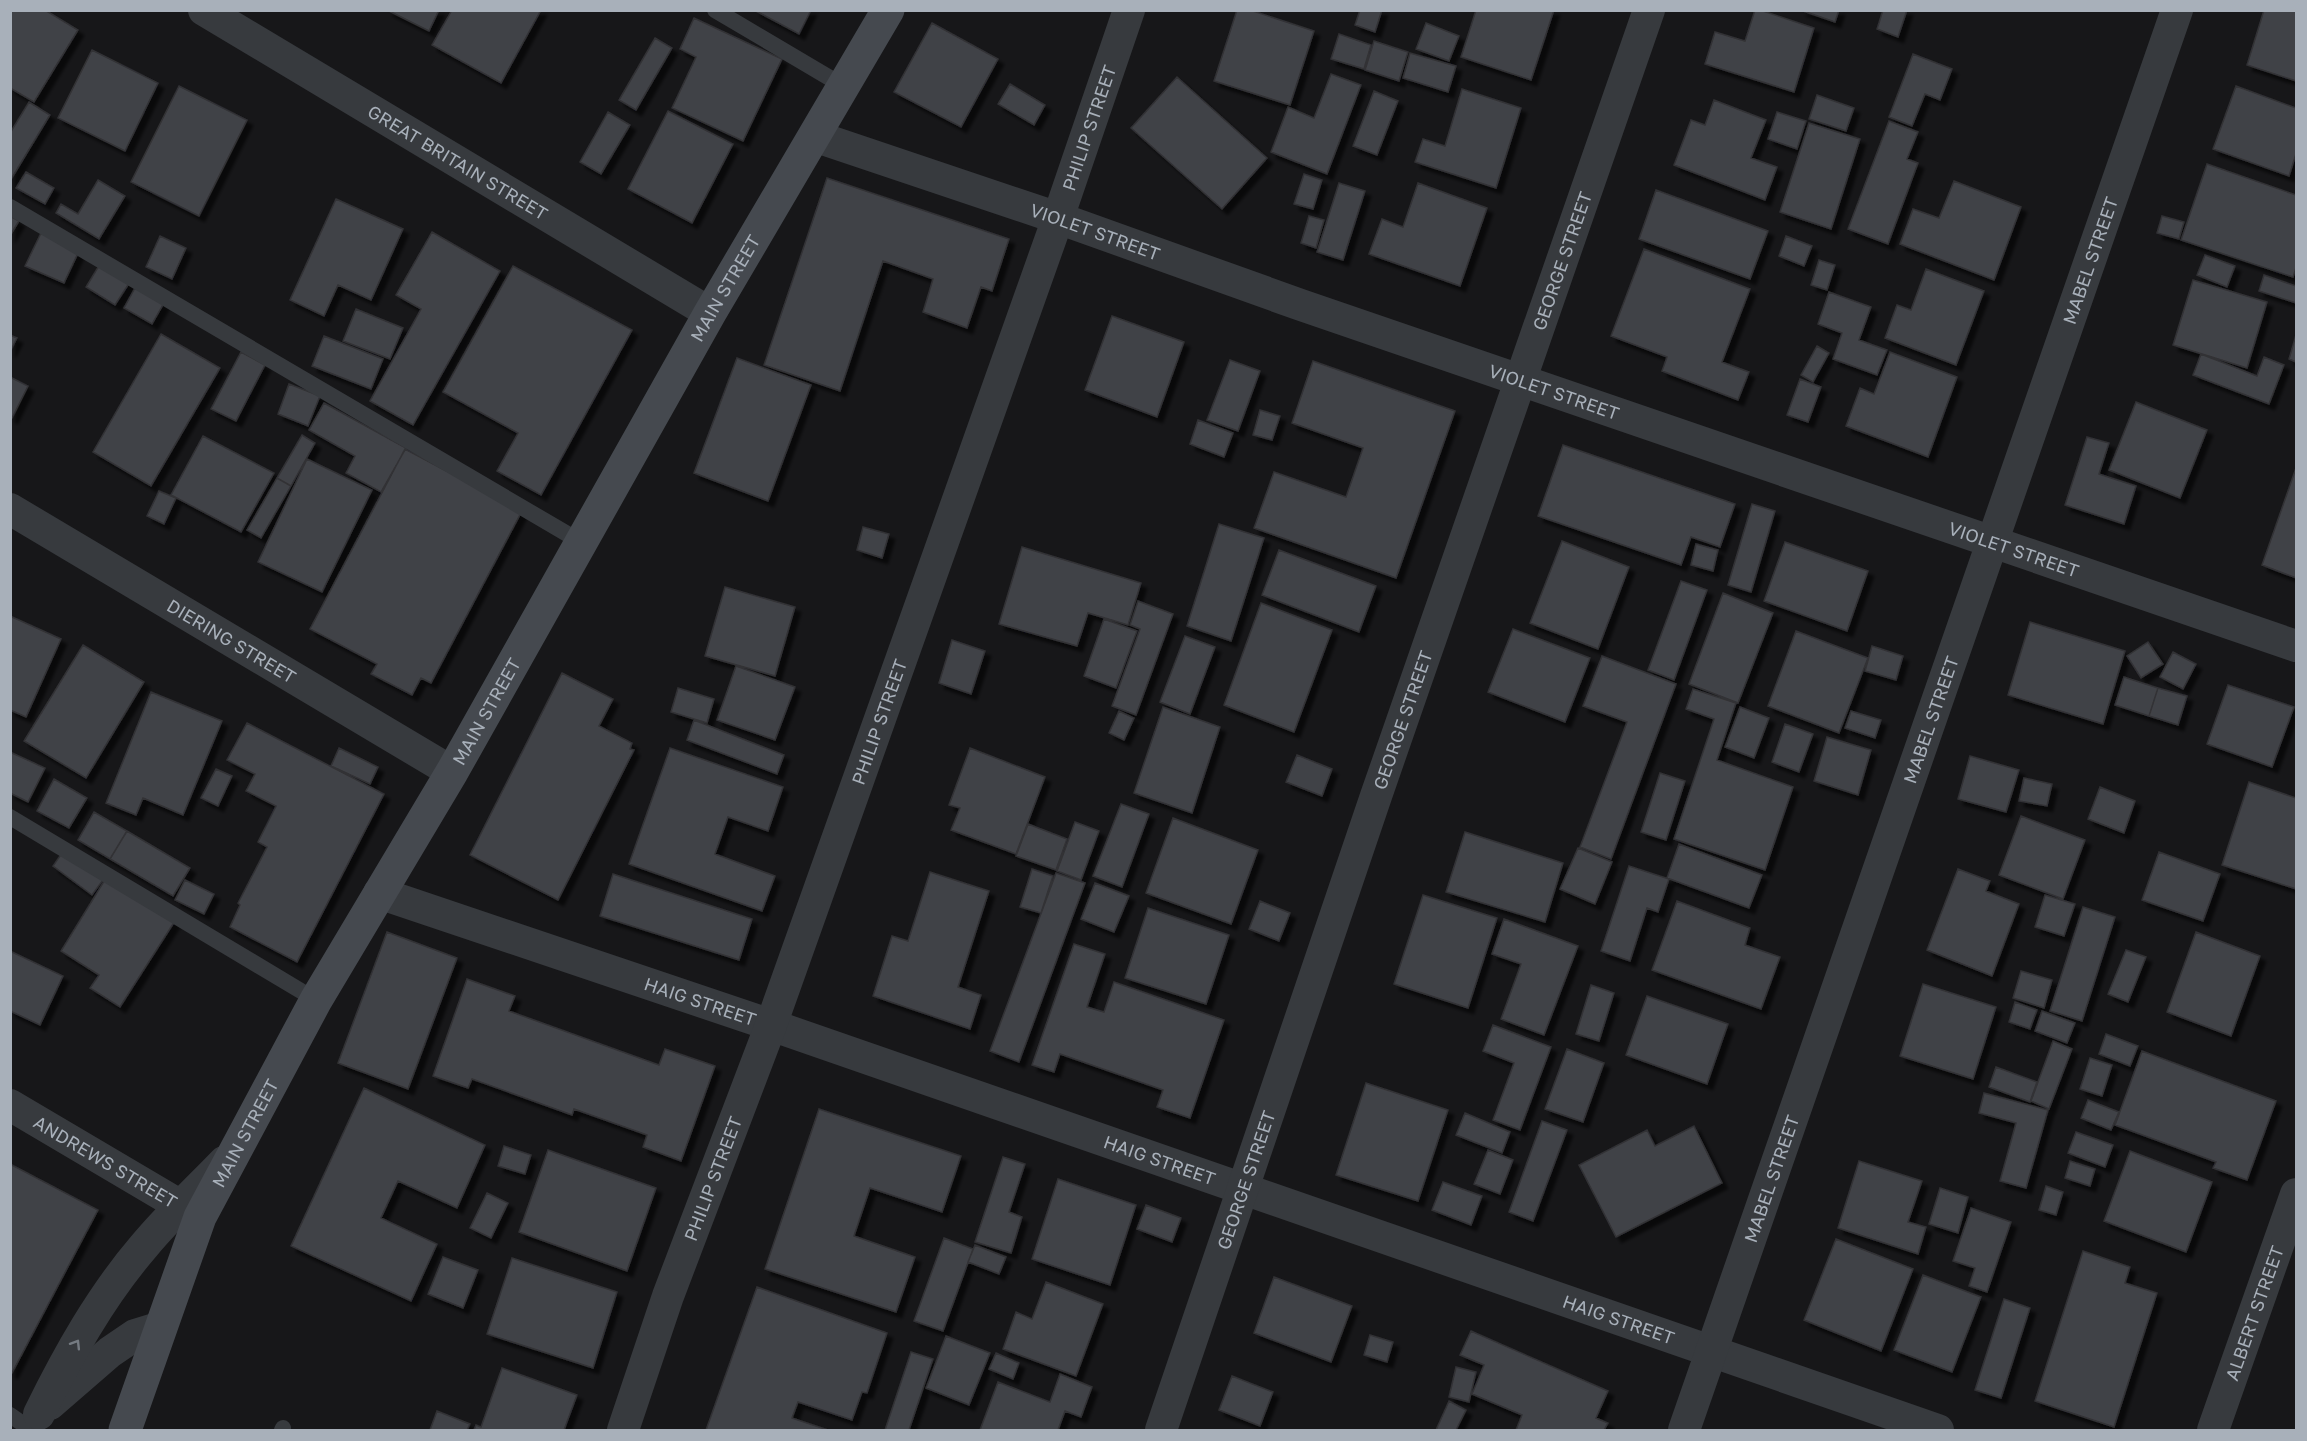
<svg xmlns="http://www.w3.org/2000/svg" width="2307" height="1441" font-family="'Golos Text',sans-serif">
<defs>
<filter id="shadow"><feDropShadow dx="5.5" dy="5.5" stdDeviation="1.5" flood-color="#0009"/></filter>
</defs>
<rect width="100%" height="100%" fill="#171719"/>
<path fill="#414246" stroke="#313135" stroke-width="1.5" filter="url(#shadow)" d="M10,10H45L78,30L34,102L10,88Z
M387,10H439L429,31Z
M452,10H541L501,83L432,45Z
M754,10H811L799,34Z
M1237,10H1250L1314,31L1290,105L1214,81Z
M1360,10H1382L1375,32L1355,25Z
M1476,10H1554L1531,80L1461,57Z
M1755,10H1760L1814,28L1794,92L1705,64L1715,32L1745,41Z
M1800,10H1839L1835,22Z
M1883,10H1907L1898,37L1877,29Z
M2264,10H2296V81L2247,65Z
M694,18L782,59L743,141L672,108L696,57L680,49Z
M932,23L998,59L961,127L894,92Z
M1426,23L1459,36L1449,61L1416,49Z
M1339,34L1371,45L1364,69L1331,59Z
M655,38L672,48L636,110L619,100Z
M1374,41L1408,52L1399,81L1365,70Z
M92,50L158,83L125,151L58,118Z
M1410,53L1456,66L1448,92L1403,78Z
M1913,54L1952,69L1940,100L1925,94L1912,126L1889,117Z
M1331,74L1361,85L1327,174L1271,152L1288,107L1314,118Z
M1177,77L1267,158L1222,209L1131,128Z
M1010,84L1045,105L1034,125L998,104Z
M179,86L247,120L199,216L131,182Z
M2236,86L2296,108V154L2289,176L2213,149Z
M1462,89L1521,108L1496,188L1415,162L1423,139L1445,146Z
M1374,91L1398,101L1377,155L1353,146Z
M1817,95L1854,108L1846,131L1809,119Z
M1714,100L1766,120L1751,158L1777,167L1765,200L1674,165L1691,120L1705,125Z
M29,102L50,115L10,181V133Z
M668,111L733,144L692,223L628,189Z
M608,112L630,125L601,174L580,162Z
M1777,112L1806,121L1797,149L1768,139Z
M1889,121L1918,132L1907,159L1918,163L1888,244L1848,229Z
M1809,123L1860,139L1831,229L1780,212Z
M2207,164L2296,195V268L2293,277L2181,240Z
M26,172L54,188L45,204L16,188Z
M1304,174L1322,180L1313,209L1294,204Z
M827,178L1009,239L992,291L981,287L967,328L923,312L933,279L883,261L840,391L764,365Z
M98,180L125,196L99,239L56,213L61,204L78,214Z
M1954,181L2021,207L1994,280L1900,244L1913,209L1939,218Z
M1339,183L1365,191L1343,260L1317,252Z
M1418,183L1487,208L1460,286L1369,254L1382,219L1403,227Z
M1656,190L1768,231L1750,279L1639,239Z
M336,199L403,229L371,300L338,285L324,316L290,300Z
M10,216L19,221L10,236Z
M1309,216L1324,220L1316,248L1301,243Z
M2162,216L2184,222L2179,239L2157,233Z
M432,232L500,271L413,425L370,401L421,309L396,295Z
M41,233L79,251L64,283L25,266Z
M160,236L186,248L172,279L146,267Z
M1786,236L1812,246L1804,266L1779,256Z
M1644,249L1750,289L1722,362L1749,372L1738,400L1662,371L1667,357L1611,336Z
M2205,255L2235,266L2227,287L2197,275Z
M1819,260L1835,265L1827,290L1811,285Z
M100,264L130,282L115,305L86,287Z
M513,266L632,330L541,495L497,471L518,433L443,392Z
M1926,269L1984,291L1956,365L1885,338L1897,305L1911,310Z
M2264,275L2296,286V303L2259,291Z
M2193,280L2267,302L2247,368L2173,345Z
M135,288L164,303L152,324L124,308Z
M1829,292L1871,307L1859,340L1887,350L1877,375L1833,359L1842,333L1818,324Z
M356,309L403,328L390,359L343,341Z
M1112,316L1184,342L1157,417L1085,390Z
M161,334L220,368L151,486L93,452Z
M10,335L17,338L10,352Z
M2296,335V362L2289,359Z
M324,336L383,359L371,389L312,366Z
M1817,346L1829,353L1813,382L1801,375Z
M241,352L265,365L236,421L211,409Z
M1890,352L1957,377L1928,457L1846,426L1860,388L1874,394Z
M2201,354L2257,376L2264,357L2284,365L2269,404L2193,375Z
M737,358L811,385L768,501L694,473Z
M1230,360L1260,371L1238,431L1207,420Z
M1313,361L1455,411L1396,578L1254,528L1274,472L1346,497L1363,448L1292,423Z
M10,377L28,386L12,418L10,417Z
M1800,379L1821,387L1808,422L1787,415Z
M289,384L320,396L308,426L278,414Z
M2136,402L2207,430L2180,498L2109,470Z
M324,403L406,448L381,492L346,473L355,456L309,430Z
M1260,410L1280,416L1272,440L1253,435Z
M1198,420L1233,433L1224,457L1190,444Z
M302,435L315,443L291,486L277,478Z
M203,436L274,473L241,532L171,495Z
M2087,437L2109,443L2099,474L2136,486L2124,524L2065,505Z
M1563,445L1735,504L1720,547L1691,537L1681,565L1538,516Z
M405,449L522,511L431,683L421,678L412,695L371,674L377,664L310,629Z
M307,459L372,490L322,592L258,562Z
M2296,468V578L2262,565Z
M277,478L291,486L261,538L247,530Z
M159,491L176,498L164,524L147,516Z
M1752,504L1775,511L1751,592L1728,585Z
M1219,524L1264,538L1231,641L1187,626Z
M863,527L889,534L882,558L857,550Z
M1562,541L1629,567L1598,649L1530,623Z
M1785,542L1868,571L1847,631L1764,601Z
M1696,544L1718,550L1713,571L1691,565Z
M1022,547L1141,583L1128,625L1088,613L1077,646L999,624Z
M1279,550L1376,586L1359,632L1262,595Z
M1681,581L1707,590L1674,680L1648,670Z
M725,587L795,607L775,676L705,656Z
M1723,593L1773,613L1738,703L1689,684Z
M1138,601L1173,614L1136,715L1112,706L1140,629L1130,625Z
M1261,603L1332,630L1294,732L1224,705Z
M10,616L61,639L26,717L10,710Z
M1104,619L1137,631L1116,688L1084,676Z
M2030,622L2125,651L2103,724L2008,695Z
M1513,629L1590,658L1565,722L1488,692Z
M1796,631L1868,658L1839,733L1768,706Z
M1185,636L1215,647L1190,714L1160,702Z
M952,640L985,651L971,694L939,683Z
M2148,642L2163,664L2141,678L2127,656Z
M83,645L144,682L86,778L24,741Z
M1872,646L1903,656L1896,680L1865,671Z
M2173,652L2196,664L2183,689L2160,677Z
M1602,656L1676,684L1611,859L1580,847L1627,722L1583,706Z
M736,666L795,687L775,740L717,720Z
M562,673L613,699L599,726L632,743L630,749L634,750L558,900L470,855Z
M2124,677L2158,688L2149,716L2115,705Z
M2228,685L2294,707L2272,767L2207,744Z
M678,688L714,699L707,723L671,712Z
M2158,688L2187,696L2178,725L2149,716Z
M1693,689L1736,703L1717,760L1793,787L1765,870L1674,839L1714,719L1686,709Z
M151,692L222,721L183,815L143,798L136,815L106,803Z
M1163,707L1220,727L1192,813L1134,793Z
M1740,707L1769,718L1754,758L1725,747Z
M1119,711L1134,718L1124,740L1109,733Z
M1851,711L1881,720L1875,738L1845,728Z
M694,720L784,755L777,774L687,740Z
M247,723L384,794L297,962L230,927L240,905L238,903L267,847L258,842L276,806L246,791L255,774L227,760Z
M1785,724L1813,734L1799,772L1772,762Z
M1827,737L1871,750L1858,795L1814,781Z
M339,748L378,767L370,784L331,766Z
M670,748L783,787L768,831L728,817L715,854L775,876L762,911L629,864Z
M970,748L1045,777L1016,854L951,830L960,808L949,805Z
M10,752L45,768L28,802L10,793Z
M1297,755L1332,769L1322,796L1286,782Z
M1970,756L2019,770L2006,812L1958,799Z
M216,769L232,776L218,806L201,798Z
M1660,773L1685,781L1666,840L1641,832Z
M2024,778L2052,784L2047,806L2019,801Z
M54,779L87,798L69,828L37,811Z
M2249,782L2296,798V889L2222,865Z
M2100,787L2135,801L2124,833L2088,819Z
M1121,804L1149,814L1122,887L1093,876Z
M94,812L127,831L110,859L78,840Z
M2021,816L2085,840L2063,899L1999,875Z
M1173,818L1258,850L1231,924L1146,893Z
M1075,822L1099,831L1081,880L1057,871Z
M1028,824L1067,839L1056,870L1016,856Z
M127,831L190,868L173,896L110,859Z
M1465,832L1563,863L1545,922L1446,892Z
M1679,844L1762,875L1749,908L1667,878Z
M1578,848L1612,862L1595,904L1560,889Z
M64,850L103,880L92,895L53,866Z
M2159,852L2220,874L2203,921L2142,900Z
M1629,866L1669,879L1658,912L1647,908L1630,961L1601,951Z
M1032,869L1053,876L1041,913L1020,907Z
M1958,869L1990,881L1986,891L2019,904L1992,976L1927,950Z
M930,872L989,891L958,987L981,995L970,1029L873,996L892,936L908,941Z
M1056,873L1085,883L1019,1062L990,1051Z
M613,874L752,919L739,960L600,916Z
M106,878L175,921L120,1007L90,988L99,975L61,951Z
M185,880L214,894L204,914L175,900Z
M1095,883L1129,896L1114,932L1081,919Z
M1423,895L1497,918L1468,1008L1394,984Z
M2045,895L2075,904L2064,936L2035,927Z
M1260,901L1290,913L1279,941L1249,929Z
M1677,901L1750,928L1745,945L1780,957L1761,1009L1652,970Z
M2083,907L2115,917L2082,1021L2050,1011Z
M1148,908L1229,935L1206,1004L1125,978Z
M1504,919L1578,946L1544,1035L1501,1019L1521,964L1492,954Z
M387,932L457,958L408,1089L338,1063Z
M2196,932L2260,956L2231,1036L2167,1012Z
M1074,944L1105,954L1087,1007L1104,1012L1114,982L1224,1020L1190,1118L1157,1107L1163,1090L1060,1054L1054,1072L1032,1065Z
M2126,950L2146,957L2128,1002L2108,994Z
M10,951L63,976L40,1025L10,1011Z
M2021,971L2052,980L2044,1008L2013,998Z
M467,979L515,996L509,1011L659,1065L665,1049L715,1066L681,1161L643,1147L647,1135L574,1109L572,1115L472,1079L468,1088L433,1076Z
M1923,984L1996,1007L1973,1079L1900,1056Z
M1591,985L1614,993L1599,1041L1576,1034Z
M1647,996L1728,1024L1707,1084L1626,1055Z
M2015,1002L2037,1010L2030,1029L2009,1022Z
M2042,1011L2075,1023L2067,1043L2035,1031Z
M1493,1025L1551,1047L1520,1130L1493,1120L1514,1063L1483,1051Z
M2106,1034L2138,1046L2130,1066L2099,1054Z
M2053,1041L2072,1049L2049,1109L2031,1101Z
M1567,1049L1604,1063L1583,1122L1545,1109Z
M2142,1051L2276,1101L2247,1180L2213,1168L2216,1162L2115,1125Z
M2090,1058L2112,1065L2102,1096L2080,1089Z
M1996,1067L2037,1082L2030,1102L1989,1087Z
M1366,1083L1448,1110L1418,1201L1336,1175Z
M364,1088L485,1145L457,1208L398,1181L381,1218L437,1244L411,1301L291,1246Z
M1984,1093L2048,1110L2026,1188L2000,1181L2016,1123L1979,1113Z
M2088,1100L2119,1112L2111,1130L2081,1118Z
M819,1109L961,1156L942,1212L870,1188L854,1236L915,1257L896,1312L765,1269Z
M1465,1113L1510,1132L1502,1153L1456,1135Z
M1542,1121L1567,1130L1533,1221L1509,1212Z
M1694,1126L1722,1183L1616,1237L1579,1165L1647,1130L1655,1146Z
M2076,1132L2113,1145L2105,1167L2068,1153Z
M504,1146L531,1155L525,1174L498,1166Z
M548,1150L656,1188L627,1271L519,1232Z
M1488,1150L1513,1160L1500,1194L1474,1184Z
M2130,1151L2212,1182L2186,1252L2104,1221Z
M1003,1157L1025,1164L1009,1212L1022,1217L1011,1253L975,1242Z
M1859,1161L1922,1181L1908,1222L1926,1227L1918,1254L1838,1228Z
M2070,1161L2095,1169L2090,1186L2065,1178Z
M10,1164L98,1210L12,1373L10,1372Z
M1058,1179L1136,1205L1110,1285L1032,1259Z
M1443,1182L1482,1196L1471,1225L1432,1210Z
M2046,1186L2063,1192L2056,1215L2039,1210Z
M1940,1188L1968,1197L1958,1233L1929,1224Z
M487,1193L508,1203L491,1238L470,1228Z
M1146,1205L1181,1218L1172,1242L1137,1229Z
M1971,1208L2011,1222L1987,1292L1969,1286L1975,1268L1953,1261Z
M944,1238L973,1249L943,1331L914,1321Z
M1836,1239L1913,1269L1881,1351L1804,1320Z
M975,1245L1006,1257L999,1274L968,1262Z
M2083,1251L2130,1267L2125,1283L2157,1293L2114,1427L2035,1401Z
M443,1257L478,1270L463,1308L428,1294Z
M512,1258L617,1292L593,1368L487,1334Z
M1923,1275L1981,1297L1952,1372L1894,1350Z
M1274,1277L1352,1306L1331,1362L1254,1333Z
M1046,1282L1103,1304L1076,1376L1003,1349L1016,1312L1032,1319Z
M757,1287L887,1333L867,1393L862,1392L852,1420L798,1402L792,1418L828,1430H706Z
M2004,1299L2030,1308L2001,1398L1975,1390Z
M1471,1331L1608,1391L1596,1418L1608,1423L1604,1430H1516L1522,1415L1472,1394L1484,1365L1460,1355Z
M1370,1335L1393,1342L1387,1362L1364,1355Z
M946,1336L990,1353L969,1405L926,1388Z
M911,1352L933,1359L909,1430H885Z
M996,1353L1019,1363L1013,1379L989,1369Z
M1456,1367L1476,1372L1469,1402L1449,1397Z
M502,1368L577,1395L564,1430H474L476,1425L481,1427Z
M1060,1374L1092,1387L1081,1417L1065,1411L1058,1430H980L998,1382L1050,1402Z
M1232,1376L1273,1392L1260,1426L1219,1410Z
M1449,1401L1466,1410L1456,1430H1436Z
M437,1411L470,1424L467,1430H430Z"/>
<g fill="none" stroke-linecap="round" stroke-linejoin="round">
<path stroke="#373a3e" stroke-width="16" d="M715,10L845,87
M10,207L581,542
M10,817L316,1000
M10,1415L30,1429
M282,1430L283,1428"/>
<g stroke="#373a3e" stroke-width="32">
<path id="s1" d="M204,10L710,313"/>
<path id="s2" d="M814,136L1058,218L1301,305L2296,646"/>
<path id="s3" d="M10,509L452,772"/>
<path id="s4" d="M379,893L771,1025L1938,1430"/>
<path id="s5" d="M10,1105L198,1216"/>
<path d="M50,1404L110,1352L135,1335L161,1327"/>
<path d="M39,1414C68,1355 101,1296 144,1246C168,1217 197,1190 224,1162"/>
<path id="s6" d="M623,1430L668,1296L771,1025L938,556L1058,218L1129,10"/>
<path id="s7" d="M1161,1430L1376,796L1649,10"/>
<path id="s8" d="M1684,1430L2177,10"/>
<path id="s9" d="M2213,1430L2296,1194"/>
</g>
<path stroke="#45494f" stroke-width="33" id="s10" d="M125,1430L200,1217L316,1000L452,772L710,313L888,10"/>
</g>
<defs><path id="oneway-chevron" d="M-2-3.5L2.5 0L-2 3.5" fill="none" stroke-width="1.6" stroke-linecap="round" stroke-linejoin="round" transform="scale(1.5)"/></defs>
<use stroke="#757b82" href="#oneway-chevron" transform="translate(76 1344) rotate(-58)"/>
<g text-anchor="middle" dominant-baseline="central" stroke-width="4.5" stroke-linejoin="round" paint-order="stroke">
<g font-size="18" fill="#a8b0ba" stroke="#121214">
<text stroke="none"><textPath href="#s6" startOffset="1383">PHILIP STREET</textPath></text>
<text stroke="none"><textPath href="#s1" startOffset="296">GREAT BRITAIN STREET</textPath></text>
<text stroke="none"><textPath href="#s2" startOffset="297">VIOLET STREET</textPath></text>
<text stroke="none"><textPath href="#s7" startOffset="1236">GEORGE STREET</textPath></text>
<text stroke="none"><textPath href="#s8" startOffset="1238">MABEL STREET</textPath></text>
<text stroke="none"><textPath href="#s10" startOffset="1293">MAIN STREET</textPath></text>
<text stroke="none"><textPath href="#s2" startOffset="783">VIOLET STREET</textPath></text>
<text stroke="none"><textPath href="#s2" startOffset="1269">VIOLET STREET</textPath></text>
<text stroke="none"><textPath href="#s3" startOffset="258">DIERING STREET</textPath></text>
<text stroke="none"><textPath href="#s10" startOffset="807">MAIN STREET</textPath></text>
<text stroke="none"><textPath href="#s7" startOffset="750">GEORGE STREET</textPath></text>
<text stroke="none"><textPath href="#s8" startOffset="752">MABEL STREET</textPath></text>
<text stroke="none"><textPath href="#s6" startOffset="753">PHILIP STREET</textPath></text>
<text stroke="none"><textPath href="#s4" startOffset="339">HAIG STREET</textPath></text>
<text stroke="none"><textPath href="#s10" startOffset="321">MAIN STREET</textPath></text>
<text stroke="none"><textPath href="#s4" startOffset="825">HAIG STREET</textPath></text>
<text stroke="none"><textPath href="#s5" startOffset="111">ANDREWS STREET</textPath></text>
<text stroke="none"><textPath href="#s6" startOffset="267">PHILIP STREET</textPath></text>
<text stroke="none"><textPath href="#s7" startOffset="264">GEORGE STREET</textPath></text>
<text stroke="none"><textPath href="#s8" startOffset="266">MABEL STREET</textPath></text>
<text stroke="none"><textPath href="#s9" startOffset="124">ALBERT STREET</textPath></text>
<text stroke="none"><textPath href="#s4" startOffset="1311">HAIG STREET</textPath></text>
</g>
</g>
<rect width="2307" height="1441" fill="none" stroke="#a8b0ba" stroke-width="24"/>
</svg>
